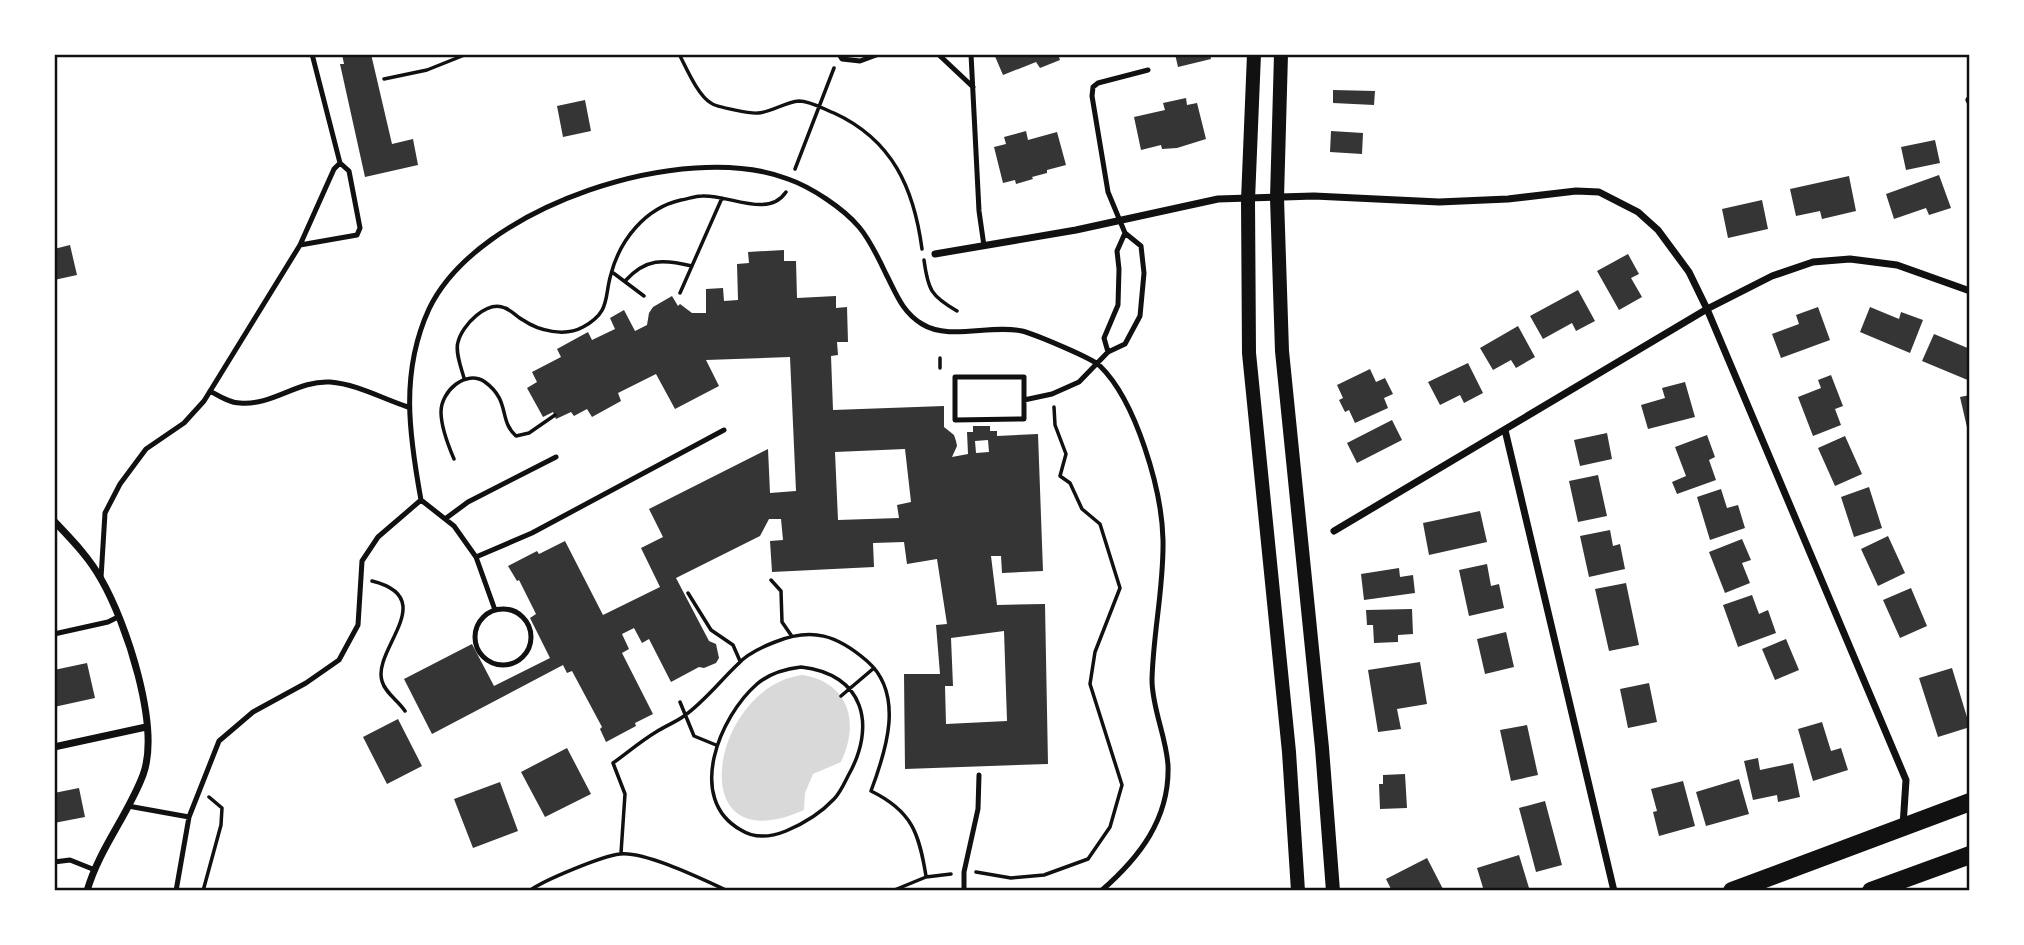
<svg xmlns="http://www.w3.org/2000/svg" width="2024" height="945" font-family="'Roboto Condensed',sans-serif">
<rect width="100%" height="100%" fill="#fff"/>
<path fill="#d9d9d9" d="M803,675C849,683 860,722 841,762L813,774L805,793L804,810C679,866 711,685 803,675Z"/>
<path fill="#353535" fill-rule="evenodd" d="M342,54H371L392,144L413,139L418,165L365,177L340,64H344Z
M994,54H1058L1060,60L1040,68L1036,62L1003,75Z
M1175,54H1210L1211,59L1178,67Z
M1333,90L1375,91L1374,105L1333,103Z
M1186,98L1187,105L1197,103L1206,139L1177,148L1162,149L1161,145L1141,150L1134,117L1165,110L1163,103Z
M585,100L591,131L563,137L557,106Z
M1026,131L1028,140L1057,132L1066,165L1047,170V173L1032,177L1033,179L1016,184L1015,180L1003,183L994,147L1006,144L1004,137Z
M1331,131L1363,133L1362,154L1330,152Z
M1935,140L1940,163L1906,170L1901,147Z
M1939,175L1951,208L1929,215L1926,208L1894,219L1886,194Z
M1849,176L1856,211L1822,219L1820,211L1796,216L1790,189Z
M1762,200L1768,229L1728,238L1722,209Z
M70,245L77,275L54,280V249Z
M784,250V261H796L797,298L836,296V308L847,307L848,342H837L838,355L831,356L833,410L944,406V427L954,435L956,441L957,446L952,457L968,454L967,432H973V426H990V431H997V436L1038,434L1043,571L1002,573L1001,556H991L997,605L1045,604L1048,764L905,769L904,674H940L936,625L947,624L937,559L907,564L904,542L873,543L874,567L772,572L770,541L783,540L781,519H769L760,536L676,578L709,641L716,644L719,658L716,663L704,668L699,667L671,682L649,639L642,643L634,628L622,634L629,649L622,653L653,714L635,723L636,726L606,742L600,729L602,727L572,671L567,673L563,665L432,734L404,679L472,644L494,686L550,658L530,618L536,614L519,580L517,581L508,566L537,551L539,554L565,541L603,615L660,587L641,548L663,537L649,509L768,449L770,493L796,491L790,357L706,360L719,386L675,409L656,374L618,393L621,401L592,417L587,409L574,416L571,412L556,419L553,412L543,417L527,388L537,382L532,372L561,357L557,349L588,332L592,340L615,329L610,318L624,310L635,331L647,325L649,313L653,307L672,296L678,306L680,304L692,313H706V289L723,288L724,301L738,300L737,264L749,263L748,252ZM988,440L989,452L976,453L975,441ZM905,449L911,502L897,505L899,518L838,520L835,452ZM1004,631L1007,721L946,724L945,686H953L951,638Z
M1628,254L1639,274L1631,278L1642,297L1619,310L1597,271Z
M1578,290L1595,321L1576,331L1572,323L1543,339L1530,316Z
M1818,307L1830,340L1781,358L1772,334L1799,324L1796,315Z
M1870,307L1899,319L1901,312L1923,320L1910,353L1860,332Z
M1518,326L1535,357L1516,368L1511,360L1493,370L1480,348Z
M1934,334L1970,349V381L1922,361Z
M1468,363L1483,393L1464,403L1460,395L1440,405L1428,382Z
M1370,369L1376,382L1385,378L1393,394L1384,398L1388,408L1355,423L1349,410L1345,412L1339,400L1343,398L1337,385Z
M1831,375L1843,406L1835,409L1841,425L1813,436L1798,397L1821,388L1818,380Z
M1685,382L1695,417L1648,429L1641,405L1665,398L1662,388Z
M1970,395V436H1969L1960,397Z
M1392,420L1402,440L1357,463L1347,443Z
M1607,433L1612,459L1580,466L1574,440Z
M1707,435L1715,457L1709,460L1716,480L1677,494L1672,482L1686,476L1675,447Z
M1845,436L1862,474L1835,486L1818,448Z
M1598,475L1607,516L1578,522L1569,481Z
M1869,487L1882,528L1854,537L1841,497Z
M1721,489L1727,508L1738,505L1745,528L1710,540L1697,497Z
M1480,511L1487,542L1429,555L1423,523Z
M1610,530L1613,546L1620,544L1625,569L1589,577L1580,536Z
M1888,536L1905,573L1878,586L1861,549Z
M1742,539L1751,560L1742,563L1750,583L1725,593L1709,552Z
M1487,564L1491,586L1499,584L1504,608L1469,616L1459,570Z
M1399,568L1400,577L1413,575L1415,593L1364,600L1361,574Z
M1626,583L1639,645L1609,651L1595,589Z
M1911,588L1927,626L1900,638L1883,600Z
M1752,595L1759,614L1768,610L1776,633L1738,647L1723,605Z
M1412,609L1413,634L1398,635V642L1374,643L1373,625H1367L1366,610Z
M1506,632L1514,667L1485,674L1477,639Z
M1786,639L1799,670L1775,680L1762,649Z
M1420,662L1427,704L1397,709L1401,729L1378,732L1368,670Z
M87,663L95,698L54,707V670Z
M1952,668L1970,727L1938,737L1919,678Z
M1649,683L1657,722L1628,728L1620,689Z
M398,719L422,766L387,784L363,737Z
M1822,722L1831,751L1841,748L1848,770L1813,781L1798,729Z
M1527,725L1538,775L1511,781L1500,730Z
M567,748L591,794L545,817L521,772Z
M1758,758L1760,770L1793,763L1800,797L1778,802L1777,795L1753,800L1744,761Z
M1405,774L1407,808L1380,809L1379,784H1383V775Z
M1739,779L1749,814L1706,826L1696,792Z
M1683,781L1695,826L1659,836L1653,812L1657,811L1651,789Z
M500,782L518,831L473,848L454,799Z
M79,788L85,817L54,823V793Z
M1545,801L1562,865L1536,872L1519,808Z
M1519,855L1529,888L1520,891H1484L1477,868Z
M1427,858L1444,891H1392L1386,879Z"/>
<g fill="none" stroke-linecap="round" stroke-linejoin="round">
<path stroke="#111" stroke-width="3.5" d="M679,54C686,67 698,96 711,103C716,107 752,114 758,113C772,112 785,102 799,101C810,101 824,109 834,113C893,140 914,189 922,249
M384,79L427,70L467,54
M795,169L834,68
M924,260C928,290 931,296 957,311
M612,272L644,296
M625,281C646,258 663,259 692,266
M680,293L722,198
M940,358V368
M464,378C461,367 455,352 458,342C462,325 487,300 505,308C511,310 517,317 523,320C539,331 565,337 583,327C611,312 604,297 611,274C620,240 645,208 681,200C688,199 695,196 702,196C728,194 768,219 786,192
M454,459C448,445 441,427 441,412C441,391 466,369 485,382C511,401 498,420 516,436L529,433L555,415
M771,580L781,591L782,622L791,635
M372,581C441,598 372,649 382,681C385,693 398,700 405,711
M688,593L711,630L733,645L740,661
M801,667C864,674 877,725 848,776C844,784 840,793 834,799C820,814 805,823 786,831C771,837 755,839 741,830C685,799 720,716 757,684C770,673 784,669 801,667Z
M841,696L874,668
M680,702L694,736L716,745
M621,853L625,794L613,763C627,753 641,741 656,732C665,726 676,722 684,716C704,702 720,681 738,664C747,654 762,647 775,642C812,627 837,635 867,661C905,694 886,751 871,791C912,811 919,833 926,876
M976,872L1011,878L1044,875L1088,859L1110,827L1122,785L1090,684L1095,652L1120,588L1100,524L1082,509L1070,483L1060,476L1066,454L1055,425L1054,407
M203,891L221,825L222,808L209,797
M529,891C544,880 602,856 620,854C645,851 704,880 728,891
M892,891L926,877L951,874"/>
<path stroke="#111" stroke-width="5" d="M312,54L340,163
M839,54L842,59L860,61L879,54
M938,54L973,87
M971,54L979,211L984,246
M1108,352L1104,338L1118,305L1119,269L1117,251L1125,233
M955,377H1024V419L955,420Z
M210,391C219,396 230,403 240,403C272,406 298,380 330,382C357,384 383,399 408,407
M1024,400L1052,394L1079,382L1108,352L1125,344L1140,316L1144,273L1141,246L1125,233L1108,192L1092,96L1093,87L1098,83L1148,70
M445,519L468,502L556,457
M476,557L532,533L724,430
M101,578L105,513L120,484L146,449L184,423L204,401L300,245L334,169L340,163L349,171L360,228L357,235L300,245
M475 637a28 28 0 1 1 56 0a28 28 0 1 1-56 0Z
M495,610L476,557L454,526L421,500C409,434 400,372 429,309C478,206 685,139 788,179C811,187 843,208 859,227C870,240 879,259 886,274C896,293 902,312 922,324C949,341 991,324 1022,331C1034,334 1092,358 1100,366C1136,401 1162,490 1163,540C1164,587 1153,633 1152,680C1152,708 1166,736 1168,765C1170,819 1139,858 1101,891
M54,634L108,622L118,617
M128,806L189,817
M54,862L70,860L95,870
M176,891L189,817L219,741L253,712L306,683L339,660L358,625L362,561L378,537L421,500
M964,891V872L978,809L979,775"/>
<path stroke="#111" stroke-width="7" d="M1969,100L1970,102
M935,254L1076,230L1218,199L1314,196L1439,202L1508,199L1576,191L1599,192L1638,212L1658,230L1689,272L1707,309L1906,780L1903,826
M1505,430L1614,891
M54,521C71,539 89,557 101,579C126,622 161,727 143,775C128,815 99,849 87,891
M1334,531L1707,309L1772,276L1813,262L1850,259L1897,265L1970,291
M54,747L146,727"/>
<path stroke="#111" stroke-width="14" d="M1254,54L1248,200L1249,353L1289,752L1298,891
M1281,54L1277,198L1282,351L1322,748L1333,891"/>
<path stroke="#111" stroke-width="18" d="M1732,891L1970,802
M1871,891L1970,855"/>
</g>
<rect width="2024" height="945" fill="none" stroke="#ffffff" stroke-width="112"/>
<rect x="56" y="56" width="1912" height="833" fill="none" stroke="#111" stroke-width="2.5"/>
</svg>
